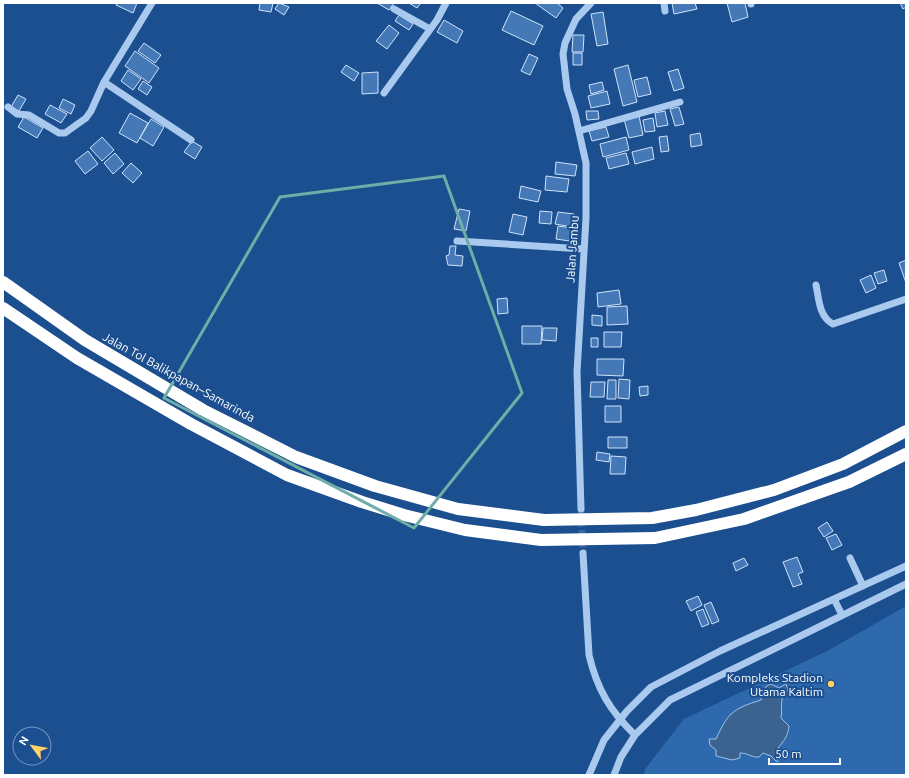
<svg xmlns="http://www.w3.org/2000/svg" width="909" height="778" font-family="Ubuntu,sans-serif">
<rect width="100%" height="100%" fill="#1b4f8f"/>
<path fill="#2e69ad" d="M906,606V775H644L645,769L684,719L829,650Z"/>
<path fill="#3c6290" stroke="#9cc4f0" d="M771,684L779,688L786,684L788,690C778,699 783,707 781,718L789,726C788,736 784,741 778,748L780,754L777,762L771,756L763,753L759,757C752,758 748,753 740,753V758L732,760L716,756V750L710,745L709,739H716C728,713 732,709 761,700C762,692 763,687 771,684Z"/>
<path fill="#4478b7" stroke="#cfe3fa" d="M117,3H137L133,13L116,5Z
M260,3H273L271,12L259,10Z
M279,3L289,7L284,15L275,9Z
M377,3H394L389,10Z
M409,3H421L417,8Z
M535,3H557L563,8L556,18Z
M672,3H695L697,9L674,14Z
M727,3H745L748,17L732,22Z
M900,3H906V7L903,9Z
M511,11L543,26L534,45L502,30Z
M603,12L608,44L597,46L591,14Z
M399,15L413,24L409,30L395,21Z
M444,20L463,31L457,43L437,32Z
M389,25L399,33L387,49L376,41Z
M573,35H584L583,52H572Z
M144,43L161,55L155,63L138,51Z
M135,51L159,68L149,83L125,66Z
M573,53H582V65H573Z
M529,54L538,58L530,75L521,71Z
M346,65L359,73L354,81L341,72Z
M628,65L637,102L623,106L614,69Z
M678,69L684,88L674,91L668,72Z
M128,70L141,79L133,90L121,81Z
M378,72V93L362,94V73Z
M647,77L651,94L638,97L634,80Z
M143,81L152,87L147,95L138,89Z
M602,82L604,90L591,94L589,85Z
M607,91L610,104L591,108L588,96Z
M18,95L26,99L19,111L11,107Z
M63,99L75,105L71,114L59,108Z
M50,105L67,114L61,123L45,114Z
M679,107L684,124L675,126L670,109Z
M586,111H598L599,119L587,120Z
M665,111L668,125L657,127L655,113Z
M130,113L148,123L137,143L119,133Z
M639,116L643,135L629,138L624,119Z
M24,117L43,128L37,138L18,127Z
M653,118L655,131L645,132L643,120Z
M151,119L164,127L153,146L140,138Z
M606,127L609,137L592,141L589,131Z
M700,133L702,145L691,147L690,135Z
M667,136L669,151L661,152L659,137Z
M102,137L114,150L102,161L90,148Z
M626,137L629,150L603,157L600,144Z
M192,141L202,147L195,159L184,152Z
M652,147L654,159L635,164L632,152Z
M88,151L98,164L85,174L75,161Z
M115,153L124,164L113,174L104,163Z
M626,153L629,164L609,169L606,158Z
M556,162L577,165L575,176L555,174Z
M131,163L142,173L133,183L122,173Z
M546,176L569,179L567,192L545,190Z
M521,186L541,191L538,202L519,198Z
M459,209L470,211L466,231L454,229Z
M540,211L552,212L551,224L539,223Z
M558,212L574,214L572,227L555,224Z
M513,214L527,217L523,235L509,232Z
M558,226L578,229L576,242L556,239Z
M450,246H456L455,255L463,256L462,266L448,265L446,256L449,255Z
M906,260V283L899,263Z
M884,270L887,281L878,284L874,273Z
M871,275L876,288L866,293L860,280Z
M619,290L621,304L598,307L597,293Z
M507,298L508,313L498,314L497,299Z
M627,306L628,324L607,325V307Z
M592,315L602,316V326L592,325Z
M522,326H542L541,344H522Z
M543,328H557L556,341L542,340Z
M604,332H622L621,347H604Z
M591,338H598V347H591Z
M597,359H624L623,376L597,375Z
M619,379L630,380L629,399L618,398Z
M608,380H616V399H607Z
M591,382H605L604,397H590Z
M648,386V395L640,396L639,387Z
M605,406H621V422H605Z
M608,437H627V448H608Z
M597,452L610,454L609,462L596,460Z
M611,456L626,457L625,474H610Z
M827,522L833,531L824,537L818,528Z
M836,534L842,545L832,550L826,538Z
M797,557L803,572L798,574L802,584L793,587L783,562Z
M744,558L748,565L736,571L733,563Z
M698,596L702,605L691,611L686,601Z
M711,602L719,621L712,624L704,605Z
M703,609L709,624L702,627L696,612Z"/>
<g fill="none" stroke-linecap="round" stroke-linejoin="round">
<path stroke="#3d69a0" stroke-width="7" stroke-dasharray="7 3.5" stroke-linecap="butt" d="M581,509L583,553"/>
<path stroke="#a9c9ee" stroke-width="7" d="M664,3L665,11
M751,3V4
M394,9L430,29
M104,82L191,140
M384,93L437,20L446,3
M8,107L17,114L29,115L59,133H65L86,118L91,111L104,82L152,3
M579,131L680,102
M457,241L583,249
M816,285C819,299 819,317 833,324L906,299
M581,509L577,372L586,218V163L575,114L567,89L563,54L565,43L576,19L591,3
M583,553L589,655C597,689 610,711 635,735
M850,558L863,586
M834,599L842,615
M589,775L604,740L627,711L651,687L720,651L906,566
M614,775L621,757L635,735L670,700L906,584"/>
<path stroke="#fff" stroke-width="12" d="M3,282L85,340L203,410L296,457L375,486L458,509L544,520L652,518L696,510L774,490L843,464L906,431
M3,308L77,358L191,424L287,475L362,502L404,515L465,530L541,540L655,538L744,519L849,482L906,454"/>
</g>
<path fill="none" stroke="#6fada8" stroke-width="3" stroke-linejoin="round" d="M444,176L522,393L414,528L164,398L280,197Z"/>
<circle fill="#ffd166" stroke="#1b4f8f" stroke-width="1.5" cx="831" cy="684" r="4"/>
<g text-anchor="middle" dominant-baseline="central" stroke-width="4" stroke-linejoin="round" paint-order="stroke">
<g font-size="12" fill="#fff" stroke="#1b4f8f">
<text transform="translate(572 249) rotate(-86)">Jalan Jambu</text>
<text transform="translate(179 377) rotate(29)">Jalan Tol Balikpapan–Samarinda</text>
</g>
<g font-size="12" fill="#fff" stroke="#1b4f8f" text-anchor="end">
<text x="823" y="677">Kompleks Stadion<tspan x="823" dy="14">Utama Kaltim</tspan></text>
</g>
</g>
<rect width="909" height="778" fill="none" stroke="#ffffff" stroke-width="8"/>
<g transform="translate(32 746) rotate(302)"><circle r="19" fill="#1b4f8f" stroke="#7695bc"/>
<path d="M0-3L7 15L0 10L-7 15Z" fill="#ffd166"/>
<text y="-6" font-size="11" font-weight="bold" text-anchor="middle" fill="#ffffff">N</text>
</g>
<path d="M769 758v6h71v-6" fill="none" stroke="#ffffff" stroke-width="2"/>
<text x="775" y="758" font-size="12" fill="#ffffff" stroke="#1b4f8f" stroke-width="3" paint-order="stroke">50 m</text>
</svg>
